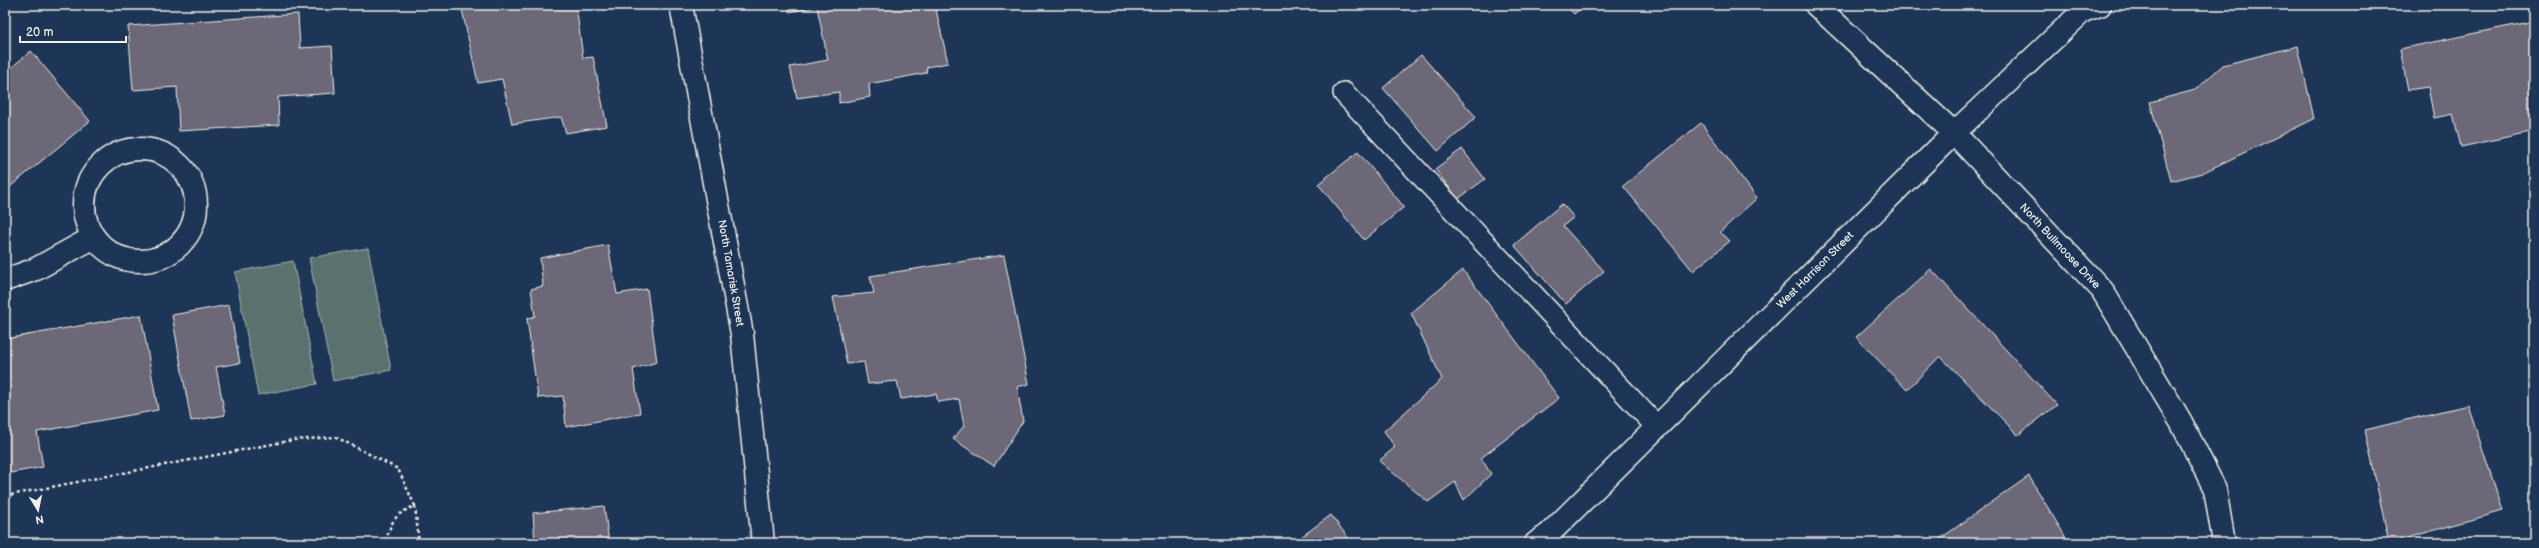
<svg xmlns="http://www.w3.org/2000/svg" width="2539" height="548" font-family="'Balsamiq Sans',sans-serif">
<rect width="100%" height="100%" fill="#1d3557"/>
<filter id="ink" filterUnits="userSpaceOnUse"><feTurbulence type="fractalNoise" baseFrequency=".025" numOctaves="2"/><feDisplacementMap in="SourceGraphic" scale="8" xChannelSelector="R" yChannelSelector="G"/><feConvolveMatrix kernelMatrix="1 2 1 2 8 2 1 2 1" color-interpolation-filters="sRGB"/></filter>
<g filter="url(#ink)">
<path fill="#5a726e" stroke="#a7b2ab" d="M368,248L391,370L333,381L309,258Z
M293,261L317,384L258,395L235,272Z"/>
<path fill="#6c6878" stroke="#f4f1e8" d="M461,5H576L583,58L593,57L607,126L566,133L561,117L512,124L502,79L478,83Z
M788,5H935L948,63L927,67L926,73L869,84L870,97L839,103V92L797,98L790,67L828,60L817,7L789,12Z
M1565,5H1585L1574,14Z
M298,14L300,48L332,46L335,93L278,97L279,125L179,131L177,87L133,90L128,26Z
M2534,21V131L2461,147L2453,114L2434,118L2428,87L2408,90L2400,49Z
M2298,46L2314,119L2202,173L2171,181L2150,102L2195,90L2223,65Z
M31,51L90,121L5,191V73Z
M1421,55L1476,117L1438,151L1383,88Z
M1701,123L1757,198L1720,232L1730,241L1693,271L1623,186Z
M1462,149L1485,179L1458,199L1435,169Z
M1358,152L1404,207L1364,240L1318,184Z
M1562,204L1574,217L1563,226L1604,271L1566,304L1514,245Z
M608,245L617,294L647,289L657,362L633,369L640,413L566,427L563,396L538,398L527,319L535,316L531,289L543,286L540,258Z
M1004,255L1029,384L1017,387L1023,421L994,466L953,439L964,426L959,399L938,402L936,394L901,399L897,381L868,384L864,362L847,364L833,297L874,293L870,276Z
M1931,269L2057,405L2018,435L1940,356L1907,390L1856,337Z
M1463,270L1559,398L1481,458L1491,474L1464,500L1455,482L1428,502L1379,461L1395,447L1384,431L1442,379L1411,313Z
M229,305L240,363L216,367L225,415L191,421L172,315Z
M141,315L158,410L37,432L43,467L5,474V339Z
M2468,405L2503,511L2389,543L2365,430Z
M2029,476L2069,543H1934Z
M604,506L609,543H535L533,513Z
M1331,515L1352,543H1293Z"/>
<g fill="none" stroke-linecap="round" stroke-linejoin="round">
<defs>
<path id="lane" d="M1344,93L1657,427"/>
<path id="street" d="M681,5L742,334L763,543
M1816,5L1954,133L2102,290L2181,422L2215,489L2224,543
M84 205a56 56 0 1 1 112 0a56 56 0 1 1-112 0Z
M5,280L36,269L94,237
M1536,543L1549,534L1954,133L2083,11L2100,5"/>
</defs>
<use href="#lane" stroke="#f4f1e8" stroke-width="24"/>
<use href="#street" stroke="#f4f1e8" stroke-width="25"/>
<path stroke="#f4f1e8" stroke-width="2.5" stroke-dasharray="3 3" stroke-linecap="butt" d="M5,496L293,440L336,437L398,469L415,506C393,515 392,521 385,543
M415,506L419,543"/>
<use href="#lane" stroke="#1d3557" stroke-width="21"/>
<use href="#street" stroke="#1d3557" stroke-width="22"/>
</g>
</g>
<g text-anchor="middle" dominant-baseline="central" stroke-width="3" stroke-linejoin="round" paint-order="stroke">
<g font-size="11" fill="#f4f1e8" stroke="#1d3557">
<text transform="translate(2060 246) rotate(47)">North Bullmoose Drive</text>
<text transform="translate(1815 270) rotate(-45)">West Harrison Street</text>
<text transform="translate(731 273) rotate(80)">North Tamarisk Street</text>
</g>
</g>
<rect width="2539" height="548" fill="none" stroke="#1d3557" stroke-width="20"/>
<rect x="10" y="10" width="2519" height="528" fill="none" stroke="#f4f1e8" stroke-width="1.5" filter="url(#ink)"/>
<g transform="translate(38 510) rotate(170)" stroke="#1d3557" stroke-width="3" paint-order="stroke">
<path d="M0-3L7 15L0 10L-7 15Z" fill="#f4f1e8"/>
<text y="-6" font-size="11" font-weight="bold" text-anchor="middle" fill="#f4f1e8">N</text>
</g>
<path d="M20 36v6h106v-6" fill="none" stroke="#f4f1e8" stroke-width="2"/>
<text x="26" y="36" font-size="12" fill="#f4f1e8" stroke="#1d3557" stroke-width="3" paint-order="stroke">20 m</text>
</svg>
